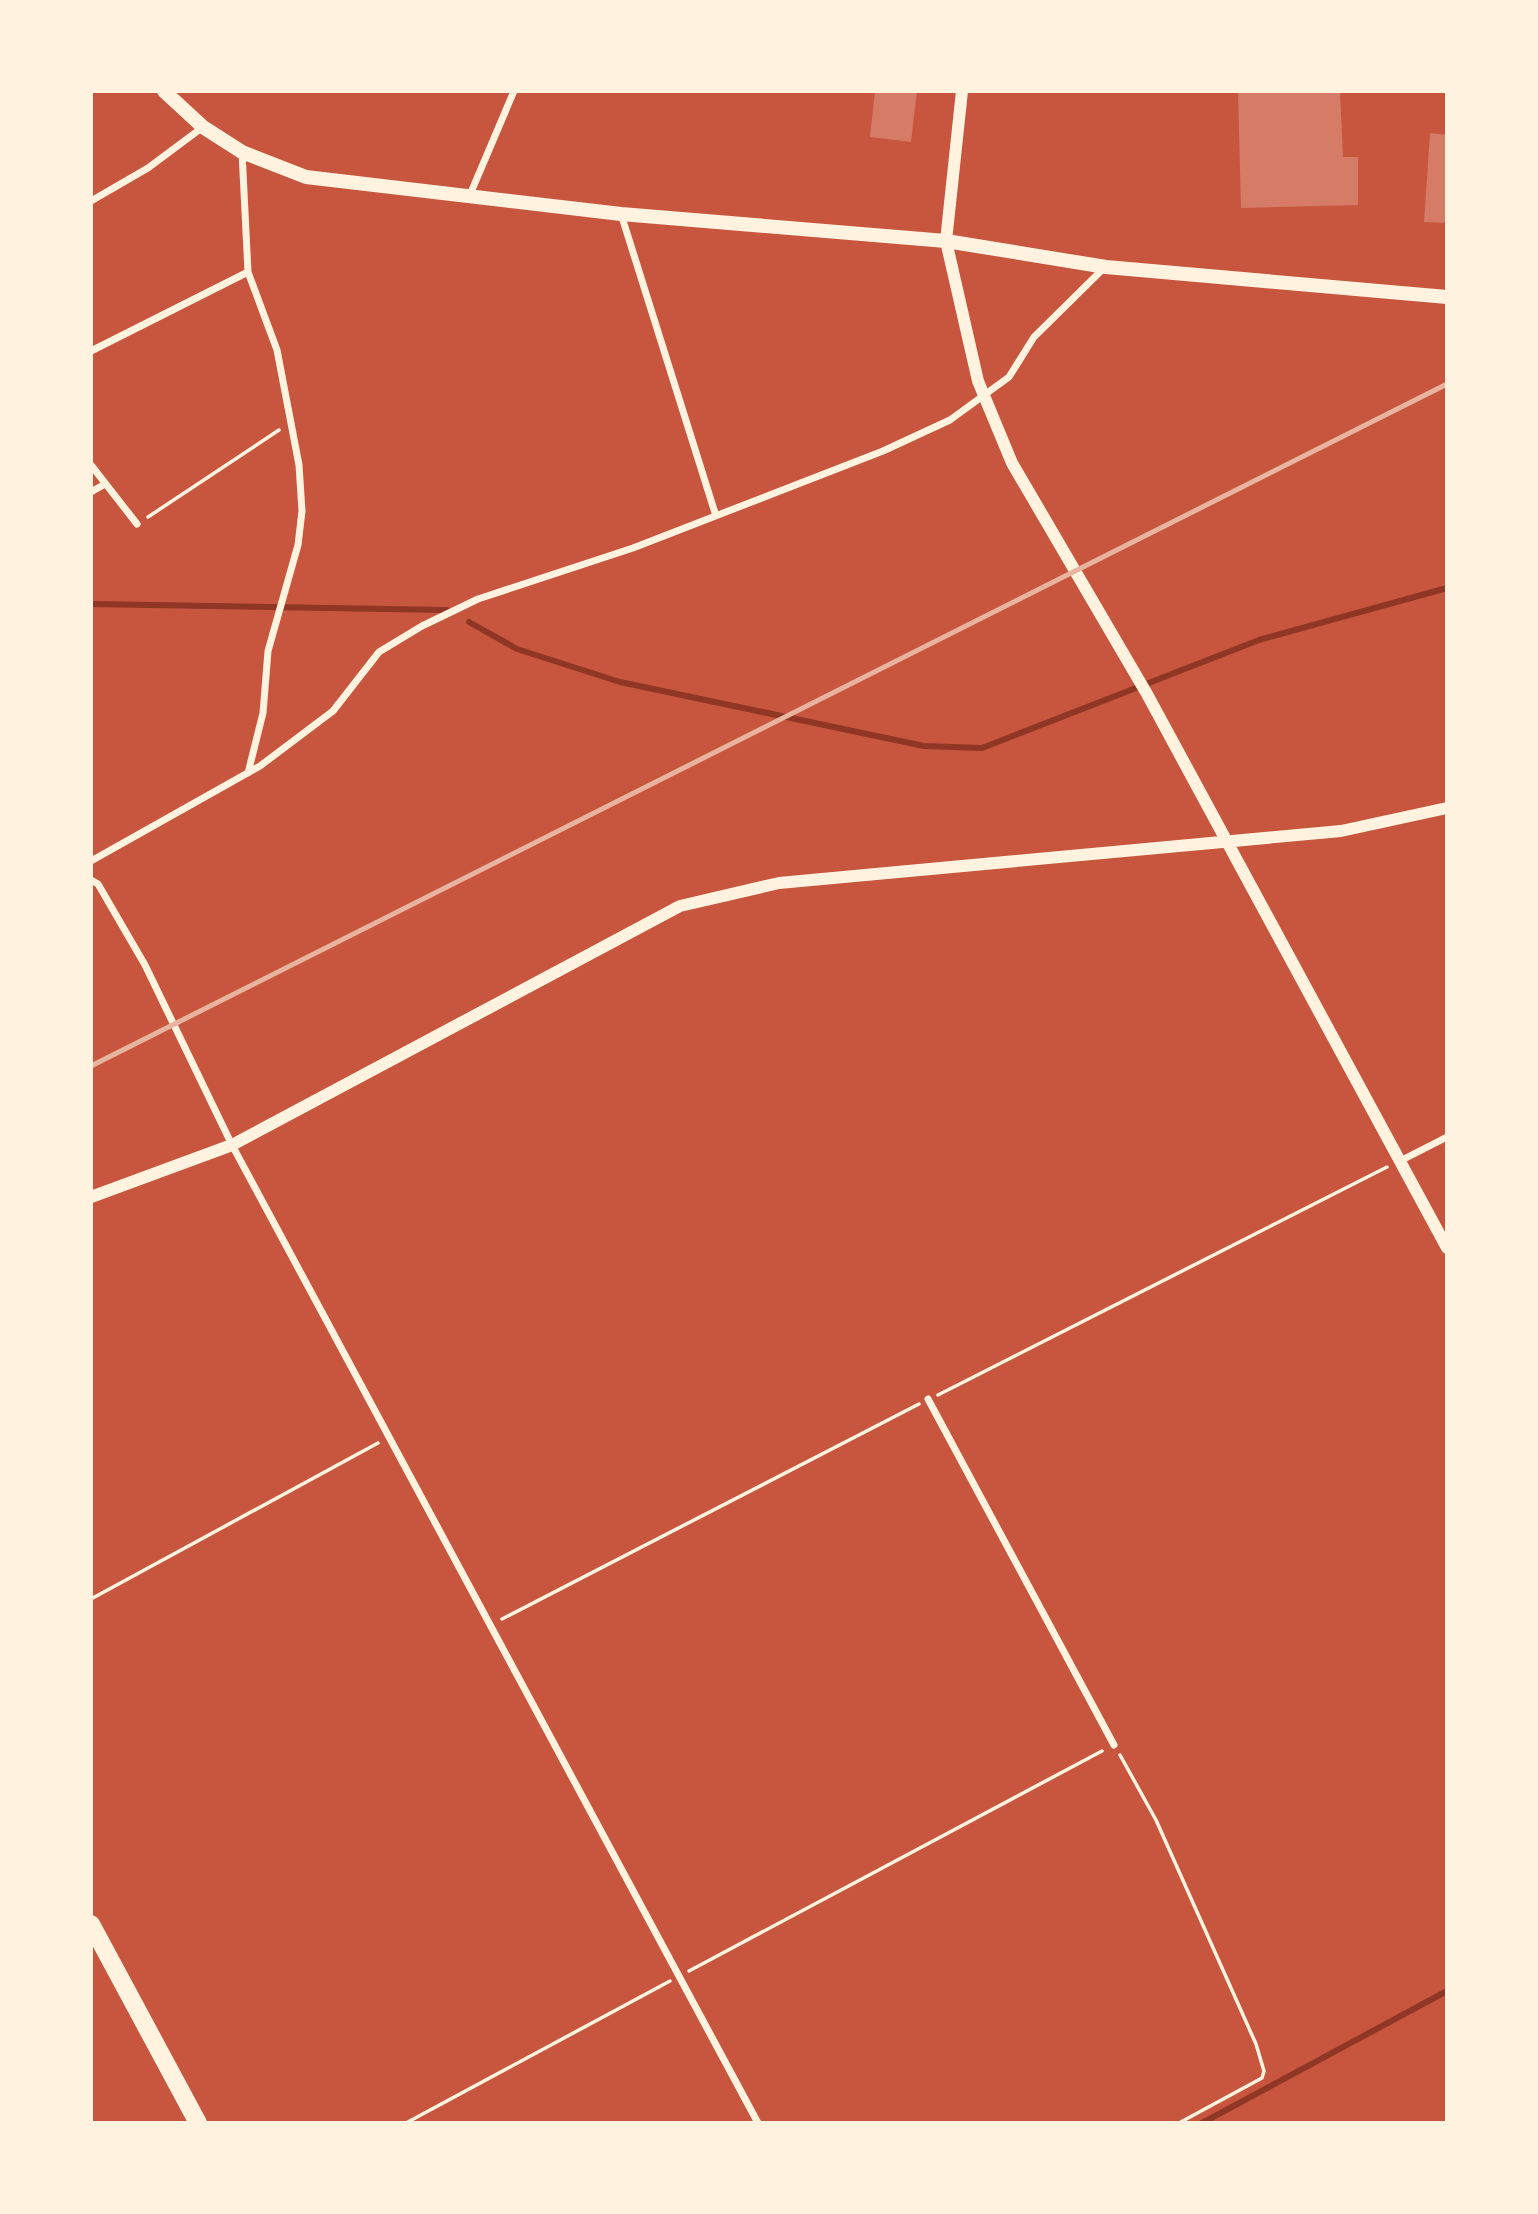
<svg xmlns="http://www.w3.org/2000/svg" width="1538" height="2214" font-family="Helvetica,sans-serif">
<rect width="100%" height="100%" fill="#c8553d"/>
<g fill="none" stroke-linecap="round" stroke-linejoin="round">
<path stroke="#8f3625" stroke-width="6" d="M91,604L447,610
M469,622L517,649L620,682L924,746L982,748L1259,640L1447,588
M1202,2123L1447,1991"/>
</g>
<path fill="#d67c66" d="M875,91H917L911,142L870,137Z
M1238,91H1340L1343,157H1358V205L1241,208Z
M1430,133L1447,135V223L1424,222Z"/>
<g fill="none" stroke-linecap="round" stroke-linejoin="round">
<path stroke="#fff3e0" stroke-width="3.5" d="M148,517L279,430
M938,1395L1387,1167
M91,1599L378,1443
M502,1619L919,1404
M1120,1755L1156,1820L1256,2044L1264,2071L1262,2078L1179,2123
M689,1971L1102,1751
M406,2123L670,1981"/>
<path stroke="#fff3e0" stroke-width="7" d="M242,152L248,272L277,350L299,465L302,511L298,545L268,651L263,713L248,773
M469,197L514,91
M91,201L148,168L203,127
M621,214L716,516
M91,351L248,272
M91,465L137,524
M91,492L105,484
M91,861L260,766L333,711L379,652L422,626L478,599L633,548L883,451L950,420L1009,377L1034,337L1105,267
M91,880L98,884L145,965L232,1145L758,2123
M1400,1161L1447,1137
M928,1399L1114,1745"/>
<path stroke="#fff3e0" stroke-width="12" d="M962,91L946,241L978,381L1012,463L1147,694L1447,1248
M91,1197L232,1145L680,906L779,883L1341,831L1447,808"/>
<path stroke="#fff3e0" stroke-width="14" d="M164,91L203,127L242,152L306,177L621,214L946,241L1106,267L1447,297"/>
<path stroke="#fff3e0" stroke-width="18" d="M91,1924L198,2123"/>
<path stroke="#e9b49f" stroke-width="5" d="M91,1066L1447,384"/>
</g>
<rect width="1538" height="2214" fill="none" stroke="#fff3e0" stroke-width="186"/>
</svg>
